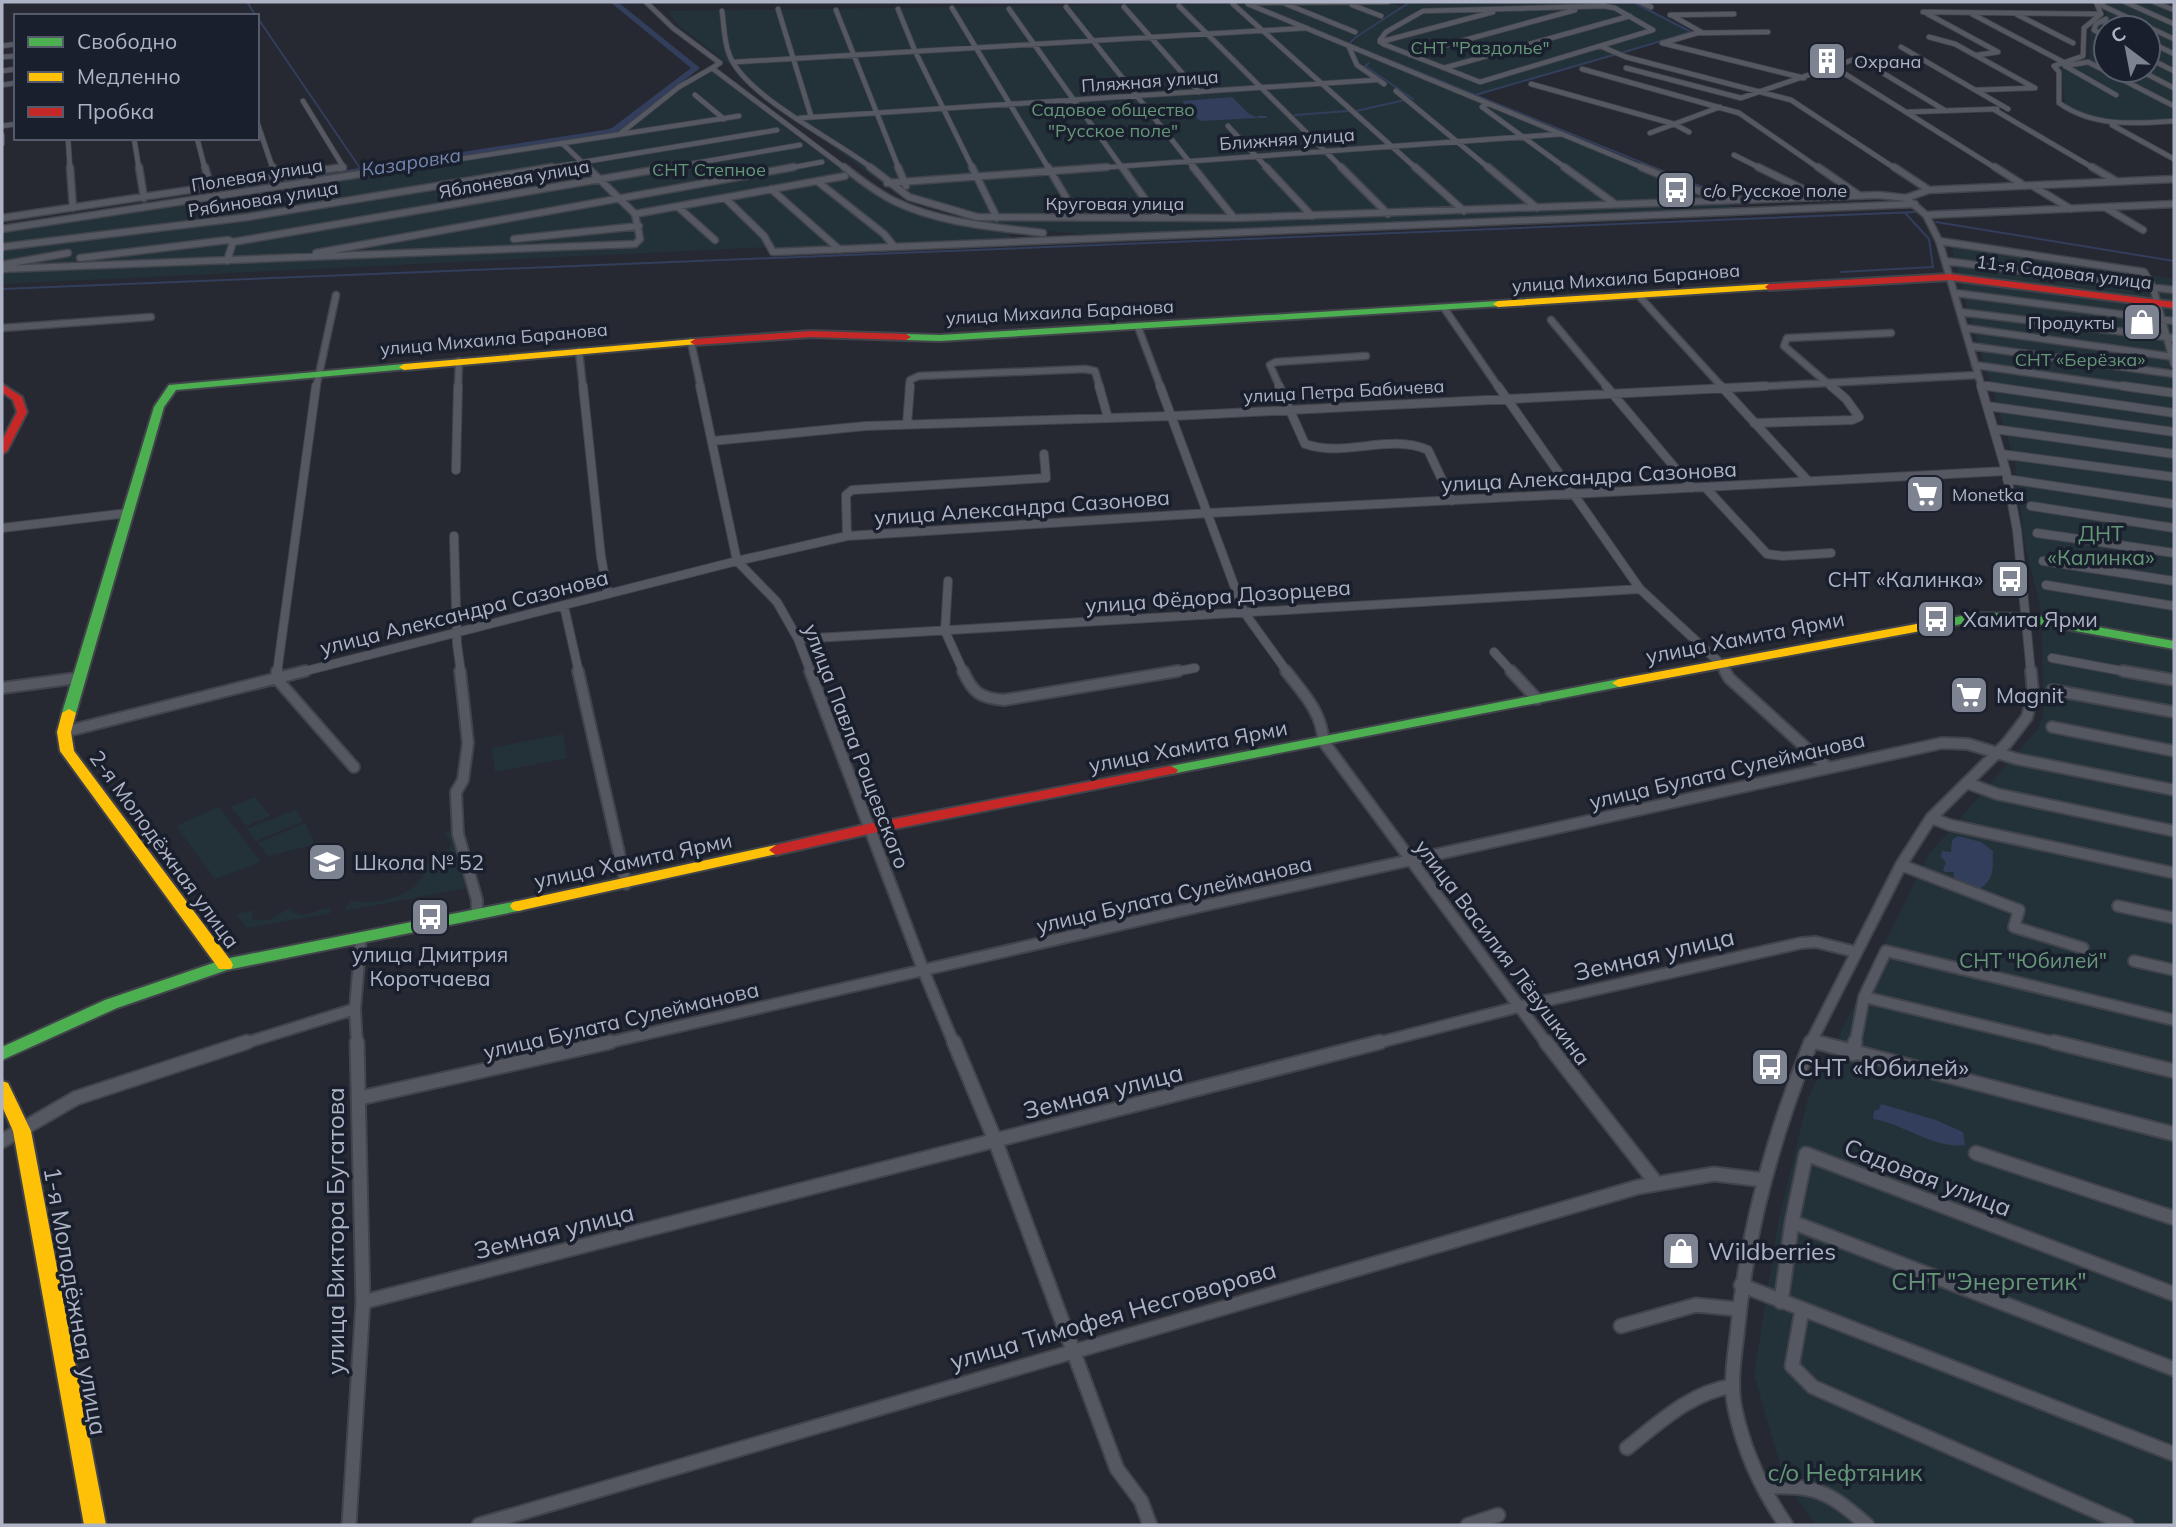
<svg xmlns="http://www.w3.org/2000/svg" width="2176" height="1527" font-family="Mulish,sans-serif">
<rect width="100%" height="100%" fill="#262932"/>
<path fill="#233238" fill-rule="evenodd" d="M1342,2H1392L1401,8L1412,2H1634L1689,32L1477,96L1353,44L1358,36L1392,11L1344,45L1734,207L1731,210L1091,235L987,225L900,197L813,132L759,95L740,79L729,64L677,24L668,11Z
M2099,2H2174V119C2138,121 2097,127 2065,105L2060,63L2089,58L2091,24L2108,14ZM2106,28H2148V70H2106Z
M706,71L714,72C783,124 849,185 931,216C955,225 984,229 1009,231L1010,238L898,243L891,249L771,254L767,247L2,284V231L624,132Z
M1951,243L2174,279V1525H1816L1785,1481L1754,1375L1779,1219L1808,1098L1929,854L2038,729L2043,715L2042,614L2025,545L2014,459L1966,304Z
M563,734L567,758L495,772L492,748Z
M255,797L270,816L246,826L231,807Z
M219,807L261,862L215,879L176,826Z
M295,810L304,821L256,841L247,829Z
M305,823L314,842L312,845L268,856L258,843Z
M451,830L466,888L344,911L351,900C375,908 425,894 426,864L448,851L451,842L444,834Z
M291,907L292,912C308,920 317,907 331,908V913L247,928L236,914L255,910L252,913L253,920H270Z"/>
<path fill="#323e5c" d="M1232,97L1248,113L1258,118L1200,121L1182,101Z
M1958,836L1981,842L1993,851C1992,867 1996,878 1980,889L1959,883L1954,877V872H1945L1943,870L1946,862L1941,857L1942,851L1951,852L1952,840Z
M1881,1104L1936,1120L1963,1132L1965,1145C1934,1149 1904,1124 1873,1119L1874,1111L1879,1109Z"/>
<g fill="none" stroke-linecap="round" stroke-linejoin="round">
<path stroke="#323e5c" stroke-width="2" d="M247,2L256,16
M257,17L362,171
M1355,46L1349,44L1356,37L1410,2
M1621,53L1691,32L1633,2
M1384,58L1722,195
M1369,63L1365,66L1413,99
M1475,95L1617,54
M1356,111L1405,100
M1295,115L1348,111
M1258,117H1266
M1932,211L2063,206
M1936,222L2174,261
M1841,272L1933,267L1929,239L1906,214
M2,289L1917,212"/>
<path fill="#323e5c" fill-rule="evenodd" d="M610,2H618L700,68L618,132L609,135L244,192L239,189L244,186L604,130L612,128L691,68Z"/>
<defs>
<path id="street-far4" d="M646,2L673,28L720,63L712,68L846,169
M1640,2L1651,7
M2096,2L2101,14L2084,28L2083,56L2054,66L2059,72V103C2093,127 2134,124 2174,121
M2103,2L2101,4L2105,7L2174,39
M2125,2L2174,24
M2154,2L2174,10
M1252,3L1388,2
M1233,4L1417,169
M1248,4L1646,169
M1286,4L1355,32
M1352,5L1381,16
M1179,6L1343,169
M1604,6L1615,8L1653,30L1480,82L1383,44L1380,40L1386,32L1423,11Z
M1066,7L1195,169
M1124,7L1199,92
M952,8L1049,169
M778,9L811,116
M898,9L915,51L973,169
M1009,9L1123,169
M836,10L899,169
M722,11C724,25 724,41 729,54C744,96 836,140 873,169
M1923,12L2101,14
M1926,13L1998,52L1977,55
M1972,14L2063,62
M2016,14L2073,43
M1670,15L1734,14
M1671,15L1703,33
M2106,19L2096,24L2094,30L2106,37
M2102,21L2121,28
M1929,37L1955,44L2035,88L1975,90
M2148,41L2174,54
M1380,42L1493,12
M1662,43L1804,78
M1663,43L1697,33L1768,32
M2,46L16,44
M1600,46L1626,57L1791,100L1896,169
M1349,47L1357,65L1384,84
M1901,47L2008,109
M2098,49L2106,53
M1410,55L1575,10
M2,57L16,56
M2148,58L2174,71
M735,62L1307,28
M1834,67L1997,169
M1444,68L1630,16
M1626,68L1741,98L1858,58L1946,111
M1582,69L1739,113L1820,169
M2139,70L2174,88
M2,71L16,69
M1531,84L1674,124L1689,132
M2,85L16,83
M1396,91L1490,169
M695,95L724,119
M2116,95L2065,66L2088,62L2174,106
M303,101L344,168L339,169
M1487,104L1482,107L1567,169
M1993,109L2095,169
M1907,112L1997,109
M800,118L1375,80
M257,122L273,169
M2112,125L2174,159
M2,126L16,124
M1228,126L1268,169
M621,133L679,87L712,68
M1650,133L1720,107
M2,135V144
M68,138L70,169
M134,138L139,169
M197,138L205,169
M562,143L589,169
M1734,155L1762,169
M395,169L739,116
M541,169L777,130
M661,169L800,145
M784,169L822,162
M1083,169L1562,134"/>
<path id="street-far3" d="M70,167L73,208
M139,167L144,198
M205,167L211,189
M273,167L277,179
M844,167C859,179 876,192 894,201C939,223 994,227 1043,233
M870,167L909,197L977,217L1234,218L1879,195L1906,198L1929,190L2174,179
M898,167L906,186
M972,167L997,218
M1048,167L1077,216
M1122,167L1157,216
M1193,167L1234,218
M1266,167L1312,216
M1341,167L1388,214
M1415,167L1464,211
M1488,167L1537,208
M1564,167L1615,204
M1641,167L1716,198
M1758,167L1815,195
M1818,167L1860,196
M1894,167L1929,190
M1995,167L2025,186
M2092,167L2116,181
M817,181L884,234L893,245
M887,183L1107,167
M2033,186L2071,209
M771,189L840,250
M725,198L764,236L773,252L1915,204
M1906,198L1926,215L1939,241L1982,388
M678,207L715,240
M2106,208L2143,230
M635,214L845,176
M1926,215L2174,204
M2,218L343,167
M2,229L406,167
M514,239L639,226
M1939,241L2144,272L2153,287L2174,364
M233,242L671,167
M2,247L248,217L552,167
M316,253L794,167
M80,258L228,240L233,242L227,261
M1945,261L2174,290
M6,264L68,253
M2,269L635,244L640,239L635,214L587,167
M1955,293L2174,321
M1639,296L1723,388
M1444,308L1499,388
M1960,312L2174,338
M1551,320L1608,388
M1138,327L1161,388
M2,328L151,317
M1965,328L2174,357
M691,342L701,388
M1970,346L2174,374
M579,351L583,388
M1975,365L2135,388
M1981,385L1999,388
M316,388L336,295
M458,388L459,361
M909,388L910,380L919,376L1085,369L1095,371L1100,388
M1280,388L1270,365L1276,362L1366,356
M1731,388L1978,375
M1833,388L1784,346L1787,338L1891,333"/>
<path id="street-far2" d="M583,386L601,557L608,594
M700,386L737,561L777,602L798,639L811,673
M1099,386L1108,418
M1160,386L1244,612L1288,673
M1279,386L1305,444C1346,458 1388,433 1428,450L1452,501
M1498,386L1640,589L1720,663L1726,673
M1606,386L1692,488
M1721,386L1808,481
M1981,386L2006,471L2017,530L2031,673
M1987,386L2174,413
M2123,386L2174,393
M1987,406L2174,432
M1754,423L1852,420L1859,417L1846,399L1831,386
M907,424L910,386
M1994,429L2174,454
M712,441L866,426L1172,416L1766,386
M2001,454L2174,477
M456,470L458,386
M2007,479L2174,504
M1705,487L1767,554L1783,556L1831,553
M2031,506L2174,528
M2,528L128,513
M2037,533L2174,553
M454,536L457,644L461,673
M847,536L846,495L852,490L1046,478L1044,454
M2043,561L2174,581
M948,581L945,631L964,673
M2046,585L2174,606
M564,606L579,673
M798,639L1640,589
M1494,652L1513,673
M2052,658L2133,673
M277,673L316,386
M298,673L737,561L847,536L1209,513L2006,471
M1168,673L1195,668"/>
<path id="street-far1" d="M277,671L276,678L354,767
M460,671L468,743L463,780L456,792L458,834L477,900V914
M578,671L626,884
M810,671L924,972L954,1044
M963,671C973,693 980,698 1004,700L1178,671
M1286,671C1302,692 1323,713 1323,741L1547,1044
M1511,671L1537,699
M1725,671L1729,678L1827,767
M2123,671L2174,680
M2,688L77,678
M2052,690L2174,712
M2052,727L2174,751
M64,732L305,671
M1967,783L1997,794L2174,831
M1931,818L1950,825L2174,873
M1901,865L2019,910L2014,927L2083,948
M2118,906L2174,918
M2134,961L2174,970
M1864,997L2061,1044
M1811,1041L1823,1044
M242,1044L355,1009
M357,1044L355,1009L361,938
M602,1044L1193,908L1942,743L1968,744L2017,759L2174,790
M1373,1044L1518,1007L1801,943L1816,942L1856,952
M1810,1044L1901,865L1931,818L2007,743L2027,717L2033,693L2031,671
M1855,1044L1864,997L1886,951L2174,1020"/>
<path id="street" d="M954,1042L995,1140L1117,1469L1141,1501L1150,1525
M1546,1042L1657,1184
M1816,1042L2174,1134
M2054,1042L2174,1071
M1853,1054L1855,1042
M360,1098L610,1042
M2,1141L76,1098L247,1042
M1976,1153L2174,1218
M1792,1222L2174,1369
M1741,1285L2174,1454
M363,1302L1380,1042
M1781,1302L1792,1222L1806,1154L2174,1294
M1802,1310L1792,1366L1813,1387L2127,1525
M1621,1326L1696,1305L1737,1309
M1627,1448C1660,1422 1690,1393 1732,1386
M1763,1487C1816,1485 1828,1491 1867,1525
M349,1525L363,1302L357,1042
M479,1525L1638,1187L1714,1174L1764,1180
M1468,1525L1498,1515
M1786,1525C1762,1490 1744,1451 1735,1409C1730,1385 1734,1359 1737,1335C1746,1234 1773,1136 1811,1042"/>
<path id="fast" d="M1498,301L1501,302V306L940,341L906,340L901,337L906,334L940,335Z
M404,364L407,365V369L176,390L164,407L76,713L74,716H64L62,713L154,407L169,385Z
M1979,613L2027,614L2174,641V649L2027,622L1979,621L1922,631L1916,627L1922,623Z
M1619,679L1626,683L1624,686L1171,774L1164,770L1171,766Z
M518,901L523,902L526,906L523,910L227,970L117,1008L2,1060V1047L105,1000L225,959Z"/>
<path id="slow" d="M1769,284L1773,287L1772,289L1498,307L1493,304L1498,301Z
M695,339L700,342L698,344L404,370L399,367L404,364Z
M1922,623L1926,624L1928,627L1926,630L1619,687L1612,683L1619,679Z
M69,709L76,713L71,732L74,751L231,961L233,965L231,969H219L60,751L57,732L62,713Z
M776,845L783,850L781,853L518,911L513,910L510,906L513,902L518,901Z
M2,1081L8,1083L31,1131L106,1525H84L13,1131L2,1106Z"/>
<path id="jam" d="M1950,274L2174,302V308L1950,280L1769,290L1765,287L1769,284Z
M811,331L906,334L911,337L906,340L811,337L695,345L690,342L695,339Z
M2,384L22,397L27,412L7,451L2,454V441L17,412L13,400L2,392Z
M1171,766L1178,770L1176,773L868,834L776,855L769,850L776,845L868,824Z"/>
</defs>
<use href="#street-far4" stroke="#42444b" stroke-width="6"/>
<use href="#street-far3" stroke="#42444b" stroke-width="9"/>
<use href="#street-far2" stroke="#42444b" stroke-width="10"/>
<use href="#street-far1" stroke="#42444b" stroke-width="14"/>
<use href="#street" stroke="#42444b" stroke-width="17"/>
<use href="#fast" stroke="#42444b" stroke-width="4"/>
<use href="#slow" stroke="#42444b" stroke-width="4"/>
<use href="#jam" stroke="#42444b" stroke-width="4"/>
<use href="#street-far4" stroke="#555860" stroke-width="4.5"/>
<use href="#street-far3" stroke="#555860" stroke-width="6"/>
<use href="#street-far2" stroke="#555860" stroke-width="8"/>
<use href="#street-far1" stroke="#555860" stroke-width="10"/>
<use href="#street" stroke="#555860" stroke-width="13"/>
<use href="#fast" fill="#4caf50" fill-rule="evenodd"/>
<use href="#slow" fill="#ffc107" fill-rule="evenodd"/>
<use href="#jam" fill="#c62828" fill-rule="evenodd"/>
</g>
<defs>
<symbol id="building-square" viewBox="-11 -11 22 22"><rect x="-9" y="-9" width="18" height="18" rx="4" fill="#7e8392" stroke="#191f2d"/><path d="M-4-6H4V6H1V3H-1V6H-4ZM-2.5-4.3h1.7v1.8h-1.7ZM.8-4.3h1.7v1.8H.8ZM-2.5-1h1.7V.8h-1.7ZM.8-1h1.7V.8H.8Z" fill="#fff"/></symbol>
<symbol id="bus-square" viewBox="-11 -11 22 22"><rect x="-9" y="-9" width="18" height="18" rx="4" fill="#7e8392" stroke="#191f2d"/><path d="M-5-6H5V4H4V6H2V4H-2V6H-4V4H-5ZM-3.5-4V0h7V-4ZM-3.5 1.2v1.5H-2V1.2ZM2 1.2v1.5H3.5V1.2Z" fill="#fff"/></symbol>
<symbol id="shop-square" viewBox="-11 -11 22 22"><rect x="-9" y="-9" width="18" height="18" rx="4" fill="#7e8392" stroke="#191f2d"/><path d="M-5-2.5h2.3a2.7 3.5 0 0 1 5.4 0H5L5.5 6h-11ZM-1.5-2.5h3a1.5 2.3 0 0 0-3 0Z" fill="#fff"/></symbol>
<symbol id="supermarket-square" viewBox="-11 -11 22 22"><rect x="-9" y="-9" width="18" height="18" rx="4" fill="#7e8392" stroke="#191f2d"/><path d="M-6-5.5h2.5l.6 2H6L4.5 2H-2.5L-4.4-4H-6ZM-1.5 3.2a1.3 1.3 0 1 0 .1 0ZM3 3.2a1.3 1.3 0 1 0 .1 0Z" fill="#fff"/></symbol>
<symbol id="school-square" viewBox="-11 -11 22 22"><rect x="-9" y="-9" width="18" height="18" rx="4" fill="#7e8392" stroke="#191f2d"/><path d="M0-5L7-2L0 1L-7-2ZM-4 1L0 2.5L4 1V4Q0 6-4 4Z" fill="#fff"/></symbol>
</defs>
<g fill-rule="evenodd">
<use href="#building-square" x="1805" y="39" width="44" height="44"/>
<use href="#bus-square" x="1654" y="168" width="44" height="44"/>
<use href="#shop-square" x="2120" y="300" width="44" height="44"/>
<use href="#supermarket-square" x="1903" y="472" width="44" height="44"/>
<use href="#bus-square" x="1988" y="557" width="44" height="44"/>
<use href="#bus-square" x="1914" y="597" width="44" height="44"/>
<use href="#supermarket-square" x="1947" y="673" width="44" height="44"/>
<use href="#school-square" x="305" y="840" width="44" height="44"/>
<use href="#bus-square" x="408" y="895" width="44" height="44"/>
<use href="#bus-square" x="1748" y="1045" width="44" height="44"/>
<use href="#shop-square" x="1659" y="1229" width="44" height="44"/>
</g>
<g text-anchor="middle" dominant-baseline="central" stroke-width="7" stroke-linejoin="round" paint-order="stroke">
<g font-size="18" fill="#659677" stroke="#191f2d">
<text x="1480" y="47">СНТ "Раздолье"</text>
<text x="1113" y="109">Садовое общество<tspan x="1113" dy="21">"Русское поле"</tspan></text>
<text x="709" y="169">СНТ Степное</text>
<text x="2080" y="359">СНТ «Берёзка»</text>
</g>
<g font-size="18" fill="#aeb4c5" stroke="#191f2d" text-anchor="start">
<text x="1854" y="61">Охрана</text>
<text x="1703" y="190">с/о Русское поле</text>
<text x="2115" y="322" text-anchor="end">Продукты</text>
<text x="1952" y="494">Monetka</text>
</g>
<g font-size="18" fill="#aeb4c5" stroke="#191f2d">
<text transform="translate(1150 81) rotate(-4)">Пляжная улица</text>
<text transform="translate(1287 139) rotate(-4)">Ближняя улица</text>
<text transform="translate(257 175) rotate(-9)">Полевая улица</text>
<text transform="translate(514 179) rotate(-10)">Яблоневая улица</text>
<text transform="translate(263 199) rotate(-9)">Рябиновая улица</text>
<text x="1115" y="203">Круговая улица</text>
<text transform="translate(2064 272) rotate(7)">11-я Садовая улица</text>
<text transform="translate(1626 278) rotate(-4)">улица Михаила Баранова</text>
<text transform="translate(1060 312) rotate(-3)">улица Михаила Баранова</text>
<text transform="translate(494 339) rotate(-5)">улица Михаила Баранова</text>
<text transform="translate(1344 391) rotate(-3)">улица Петра Бабичева</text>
</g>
<g font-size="19" font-style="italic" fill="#7586ae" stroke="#191f2d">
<text transform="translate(411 162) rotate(-9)">Казаровка</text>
</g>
<g font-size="21" fill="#aeb4c5" stroke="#191f2d">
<text transform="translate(1589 476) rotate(-3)">улица Александра Сазонова</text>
<text transform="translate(1022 507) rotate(-4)">улица Александра Сазонова</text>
<text transform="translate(1218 596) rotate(-4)">улица Фёдора Дозорцева</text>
<text transform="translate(464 612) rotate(-14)">улица Александра Сазонова</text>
<text transform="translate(1745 637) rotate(-11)">улица Хамита Ярми</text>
<text transform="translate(857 746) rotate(69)">улица Павла Рощевского</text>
<text transform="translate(1188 746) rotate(-11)">улица Хамита Ярми</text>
<text transform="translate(1727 770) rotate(-13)">улица Булата Сулейманова</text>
<text transform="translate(165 849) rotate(54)">2-я Молодёжная улица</text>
<text transform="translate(633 860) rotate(-12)">улица Хамита Ярми</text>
<text transform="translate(1174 894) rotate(-13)">улица Булата Сулейманова</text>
<text transform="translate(1503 952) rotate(53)">улица Василия Лёвушкина</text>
<text transform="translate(621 1020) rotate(-13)">улица Булата Сулейманова</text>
</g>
<g font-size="21" fill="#659677" stroke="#191f2d">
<text x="2101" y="533">ДНТ<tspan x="2101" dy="24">«Калинка»</tspan></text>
<text x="2033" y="960">СНТ "Юбилей"</text>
</g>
<g font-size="21" fill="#aeb4c5" stroke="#191f2d" text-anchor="start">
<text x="1983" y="579" text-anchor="end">СНТ «Калинка»</text>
<text x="1963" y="619">Хамита Ярми</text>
<text x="1996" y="695">Magnit</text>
<text x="354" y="862">Школа № 52</text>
<text x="430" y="954" text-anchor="middle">улица Дмитрия<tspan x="430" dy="24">Коротчаева</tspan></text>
</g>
<g font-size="24" fill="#aeb4c5" stroke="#191f2d">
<text transform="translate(1654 954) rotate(-13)">Земная улица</text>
<text transform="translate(1103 1091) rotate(-14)">Земная улица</text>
<text transform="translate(1928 1177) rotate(21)">Садовая улица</text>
<text transform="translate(335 1231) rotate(-90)">улица Виктора Бугатова</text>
<text transform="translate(554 1231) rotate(-14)">Земная улица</text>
<text transform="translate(76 1301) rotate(80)">1-я Молодёжная улица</text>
<text transform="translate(1113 1315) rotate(-16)">улица Тимофея Несговорова</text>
</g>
<g font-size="24" fill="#aeb4c5" stroke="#191f2d" text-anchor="start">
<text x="1797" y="1067">СНТ «Юбилей»</text>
<text x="1708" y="1251">Wildberries</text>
</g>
<g font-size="24" fill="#659677" stroke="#191f2d">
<text x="1989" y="1281">СНТ "Энергетик"</text>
<text x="1845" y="1472">с/о Нефтяник</text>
</g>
</g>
<rect width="2176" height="1527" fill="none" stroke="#aeb4c5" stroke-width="7"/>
<rect x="14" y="14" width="245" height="126" fill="#191f2d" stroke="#555b6a" stroke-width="2"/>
<rect x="28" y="37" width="35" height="10" fill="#4caf50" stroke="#555b6a" stroke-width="2"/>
<text x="77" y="49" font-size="21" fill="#aeb4c5">Свободно</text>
<rect x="28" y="72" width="35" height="10" fill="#ffc107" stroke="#555b6a" stroke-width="2"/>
<text x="77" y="84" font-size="21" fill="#aeb4c5">Медленно</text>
<rect x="28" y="107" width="35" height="10" fill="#c62828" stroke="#555b6a" stroke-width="2"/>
<text x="77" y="119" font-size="21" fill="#aeb4c5">Пробка</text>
<g transform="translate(2127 49) rotate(328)"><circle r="33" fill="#191f2d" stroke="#555b6a" stroke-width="2"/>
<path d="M0-5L12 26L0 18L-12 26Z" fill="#7e8392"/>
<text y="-10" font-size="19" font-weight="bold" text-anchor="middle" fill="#aeb4c5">С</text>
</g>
</svg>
